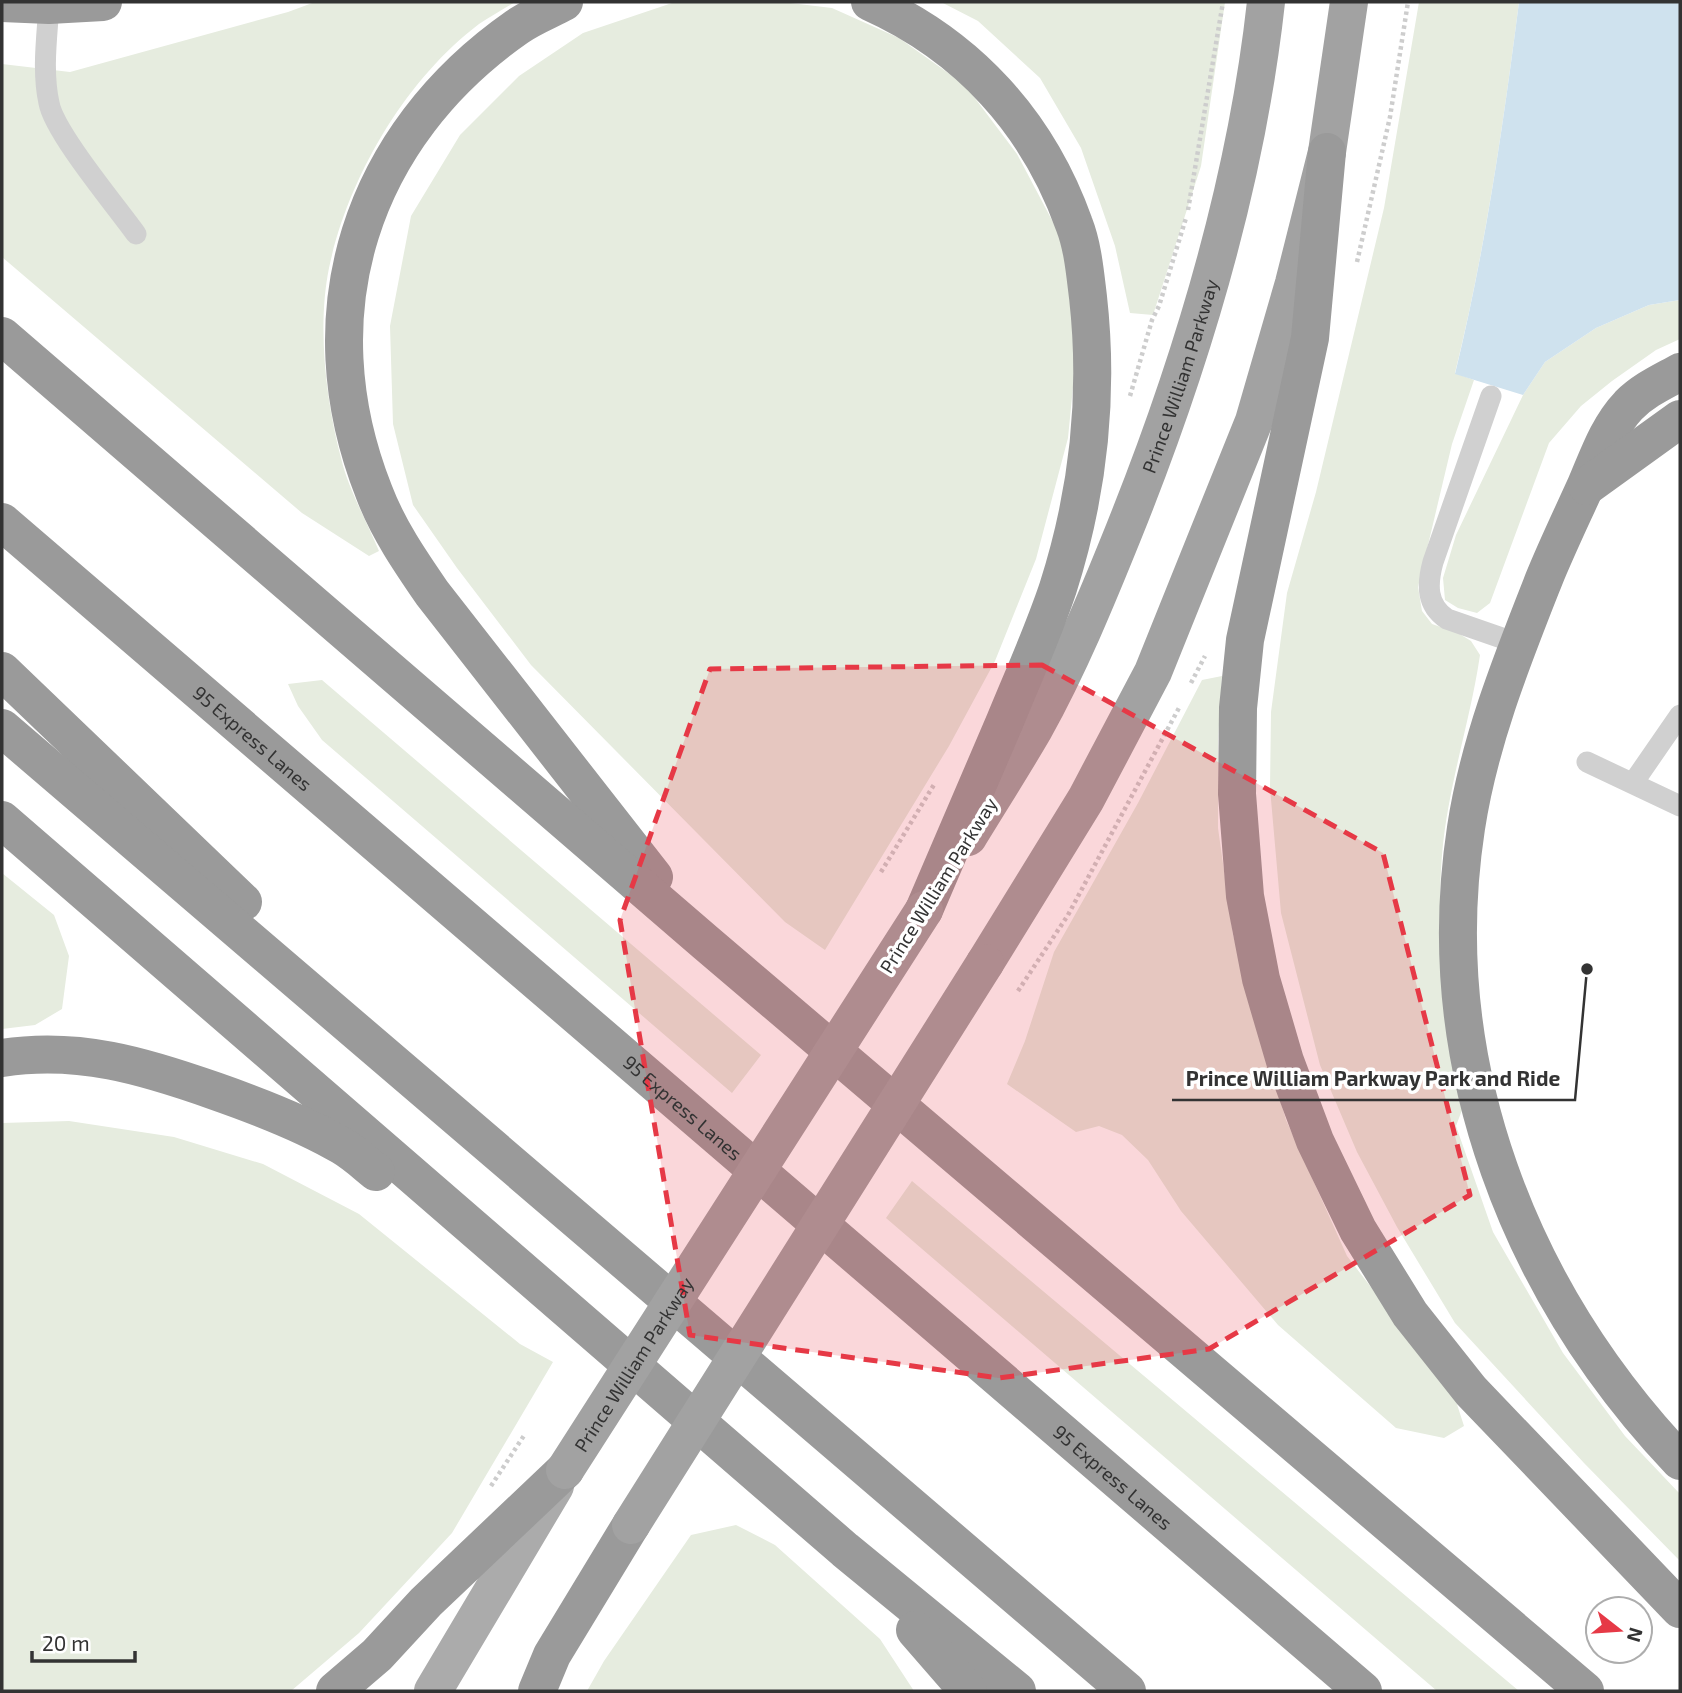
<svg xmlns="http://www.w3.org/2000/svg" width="1682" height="1693" font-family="'Exo 2',sans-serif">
<rect width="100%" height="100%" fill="#fff"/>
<path fill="#e6ecdf" d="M315,2H515C504,9 491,16 479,24C405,80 348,178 329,268C317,327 326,401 341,458C348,488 367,522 379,551L369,556L302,513L2,257V64L70,72L288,12Z
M675,2H782L832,8L899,38L965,85L1017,154L1063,241L1078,336L1068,438L1036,559L995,661L949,746L825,950L785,922L531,665L457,568L413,505L393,424L390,326L411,216L460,135L519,76L583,33Z
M941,2H1225L1201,166L1153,315L1130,313L1115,246L1081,148L1040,78L978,21Z
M1419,2H1519C1503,127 1485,251 1455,373L1474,380L1452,444L1418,587L1422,611L1432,624L1458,633L1471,641L1480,655C1470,723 1448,785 1442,855C1435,941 1449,1025 1462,1110L1456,1126L1493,1232L1563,1353L1625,1436L1680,1494V1561L1584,1463L1455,1323L1397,1227L1357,1152L1320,1065L1281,913L1270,788L1271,712L1287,593L1316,492L1384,208Z
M1680,300V339L1656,350L1612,381L1581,406L1549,443L1490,603L1477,613L1458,608L1445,600L1443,578L1456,535L1523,395L1545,362L1596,328L1649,305Z
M1222,676L1218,740V828L1233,935L1286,1120L1347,1256L1454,1395L1464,1426L1444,1438L1396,1428L1278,1325L1181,1211L1148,1160L1122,1135L1099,1126L1076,1132L1007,1084L1025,1041L1054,952L1138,803L1202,680Z
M322,680L761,1055L732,1093L322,740L298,706L288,684Z
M2,873L54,915L69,956L62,1009L35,1025L2,1029Z
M69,1121L174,1137L263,1164L359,1214L520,1344L553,1362L452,1533L359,1633L291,1691H2V1123Z
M912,1181L1519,1691H1437L886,1218Z
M736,1525L775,1545L880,1639L914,1691H587L604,1661L691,1535Z"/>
<path fill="#cfe2ee" d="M1519,2H1680V300L1649,305L1596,328L1545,362L1523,395L1455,374C1485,251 1503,127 1519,2Z"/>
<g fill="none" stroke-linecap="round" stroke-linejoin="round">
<path stroke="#cdcdcd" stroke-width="4.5" stroke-dasharray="3.5 3.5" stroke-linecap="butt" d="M1188,210L1223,2
M1357,262L1390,117L1408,2
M1130,396L1152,320L1159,306L1186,218
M1191,683L1205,656
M881,872L935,783
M1018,991L1068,915L1180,706
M491,1486L525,1434"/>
<path stroke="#d0d0d0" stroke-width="21" d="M49,5C47,37 42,71 49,103C54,132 116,206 136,234
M1491,396L1433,562C1427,584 1426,605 1447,619L1519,644
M1587,762L1680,806
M1633,783L1680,715"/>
<path stroke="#ababab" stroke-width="38" d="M433,1691L555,1486"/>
<g stroke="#a2a2a2" stroke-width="38">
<path id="s1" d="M968,837C990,801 1013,765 1034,729C1069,666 1097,598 1124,531C1192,362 1246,184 1266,2"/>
<path d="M985,963L1086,799L1153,672L1254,421L1294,283L1327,152L1349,2"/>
</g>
<g stroke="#9a9a9a" stroke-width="38">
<path d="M564,2C549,10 531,17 517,27C361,136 303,313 374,492C388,529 410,561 432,593L654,877"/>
<path d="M870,2C968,46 1038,123 1074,224C1083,247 1085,273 1088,297C1099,395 1088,494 1058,588C1043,633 1023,677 1005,721C978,784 951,847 924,910"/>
<path d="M2,3L49,5L103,2"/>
<path d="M1327,152L1310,338L1245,640L1238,708L1237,794L1245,896L1261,979L1285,1061L1315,1141L1358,1230L1410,1314L1471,1391L1680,1609"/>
<path d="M2,336L705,942L1585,1691"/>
<path d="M1680,372C1662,382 1644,390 1629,405C1608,427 1598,457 1586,485C1572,516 1557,547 1544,579C1512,660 1479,742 1466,828C1430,1063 1519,1291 1680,1461"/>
<path d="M1587,486L1680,419"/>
<path id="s2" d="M2,522L1363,1691"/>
<path d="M2,671L243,902"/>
<path d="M2,728L1127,1691"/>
<path d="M2,820L845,1550L1017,1691"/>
<path d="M2,1058C78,1046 144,1066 215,1091C258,1106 303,1123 342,1146C354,1153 365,1163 376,1172"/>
<path d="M915,1630L968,1691"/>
<path d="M335,1691L377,1655L426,1602L565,1470"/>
<path d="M537,1691L552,1655L631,1525"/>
</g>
<g stroke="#a2a2a2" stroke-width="38">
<path id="s3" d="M565,1470L924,910"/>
<path d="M631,1525L985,963"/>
</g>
</g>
<path fill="#e63946" fill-opacity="0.2" stroke="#e63946" stroke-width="5" stroke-dasharray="14 9" stroke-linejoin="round" d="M1042,665L1383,853L1470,1195L1209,1349L999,1378L690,1335L620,920L710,669Z"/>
<g text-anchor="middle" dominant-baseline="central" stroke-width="7" stroke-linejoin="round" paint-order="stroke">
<g font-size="19" fill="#333" stroke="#fff">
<text stroke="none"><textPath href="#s1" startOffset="509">Prince William Parkway</textPath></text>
<text stroke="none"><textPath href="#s2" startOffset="331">95 Express Lanes</textPath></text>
<text transform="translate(938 885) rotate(-58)">Prince William Parkway</text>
<text stroke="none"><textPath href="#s2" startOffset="898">95 Express Lanes</textPath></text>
<text stroke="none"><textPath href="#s3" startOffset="126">Prince William Parkway</textPath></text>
<text stroke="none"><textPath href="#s2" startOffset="1465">95 Express Lanes</textPath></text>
</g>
</g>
<path fill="none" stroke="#333" stroke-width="2.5" d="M1587 969L1575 1100H1172"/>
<circle fill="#333" stroke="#fff" stroke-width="2.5" cx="1587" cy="969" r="7"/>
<g font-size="21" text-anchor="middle" font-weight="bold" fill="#333" stroke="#fff" stroke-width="7" stroke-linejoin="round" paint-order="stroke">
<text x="1373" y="1086">Prince William Parkway Park and Ride</text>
</g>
<rect width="1682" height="1693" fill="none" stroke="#333333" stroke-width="7"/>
<g transform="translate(1619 1630) rotate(107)"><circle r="33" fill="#ffffff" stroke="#adadad" stroke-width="2"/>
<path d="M0-5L12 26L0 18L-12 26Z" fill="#e63946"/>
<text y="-10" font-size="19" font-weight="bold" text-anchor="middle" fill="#333333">N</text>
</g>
<path d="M32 1651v10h103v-10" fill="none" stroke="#333333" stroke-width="3.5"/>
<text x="42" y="1651" font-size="21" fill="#333333" stroke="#ffffff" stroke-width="5" paint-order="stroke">20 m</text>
</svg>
